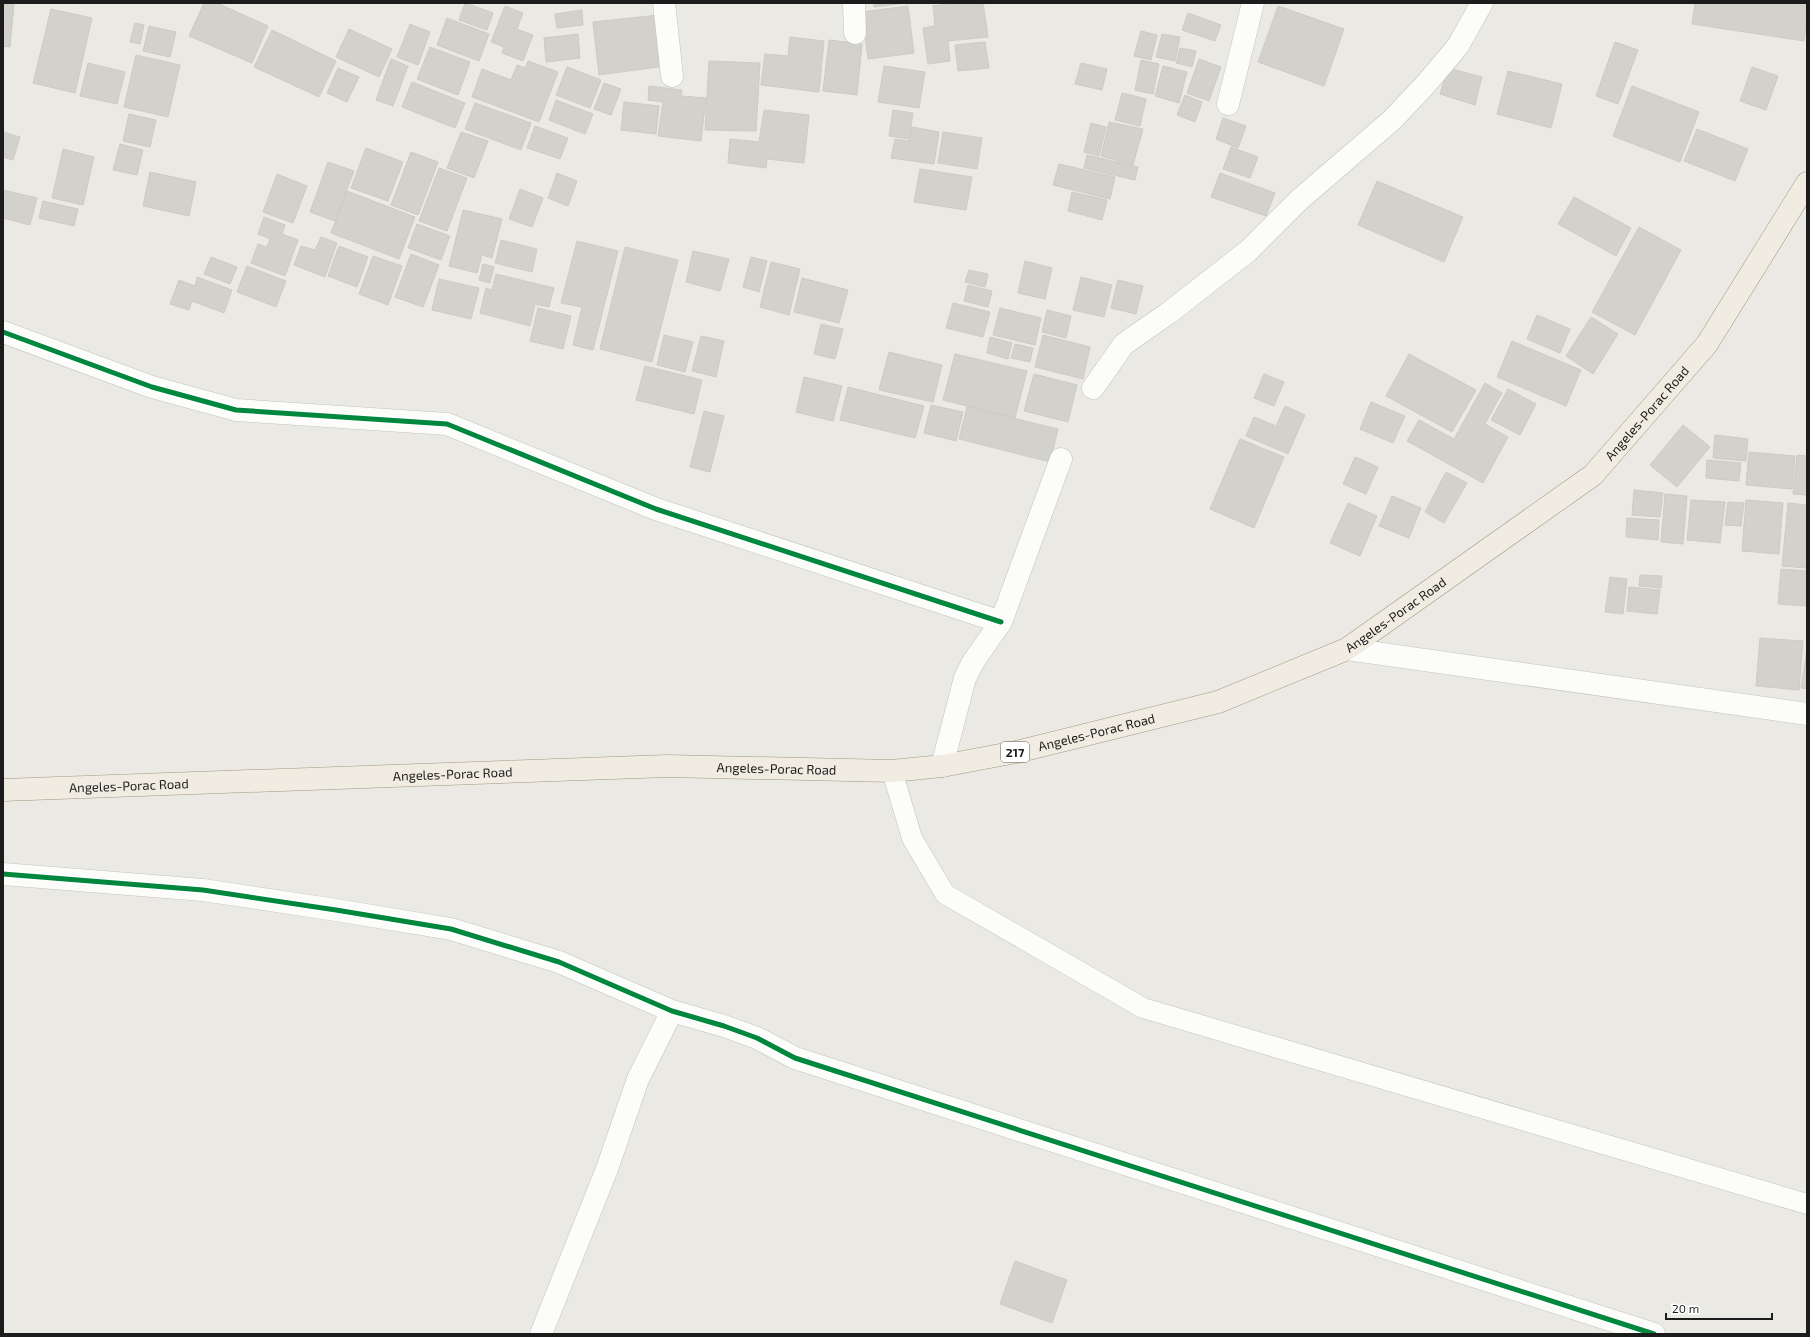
<svg xmlns="http://www.w3.org/2000/svg" width="1810" height="1337" font-family="'Exo 2',sans-serif">
<rect width="100%" height="100%" fill="#eae9e4"/>
<path fill="#d3d1cc" stroke="#cecac5" d="M3,3H14L10,47L3,46Z
M204,3H217L268,26L252,63L189,36Z
M465,3L493,13L487,30L459,20Z
M874,3H906L874,7Z
M956,3H983L988,37L948,41L950,61L928,64L923,28L935,26L933,6Z
M1695,3H1807V20L1804,41L1692,24Z
M505,6L523,13L517,29L533,35L523,61L502,53L504,47L491,42Z
M908,6L914,53L868,59L862,12Z
M1278,6L1344,29L1324,86L1258,62Z
M51,9L92,18L75,93L33,83Z
M582,10L583,25L557,28L555,14Z
M1188,13L1221,25L1215,41L1182,30Z
M659,15L665,66L599,75L593,22Z
M447,18L489,34L479,61L437,45Z
M135,23L144,25L140,44L130,42Z
M410,24L430,32L418,65L397,57Z
M149,26L176,32L170,57L143,51Z
M349,29L392,49L379,77L336,57Z
M272,30L336,61L319,97L254,67Z
M1141,31L1157,35L1151,60L1134,56Z
M578,34L580,58L546,62L544,38Z
M1162,34L1180,37L1175,61L1156,57Z
M790,37L824,41L819,92L761,85L765,54L788,56Z
M829,40L862,44L857,95L823,91Z
M985,42L989,68L958,71L955,45Z
M1615,42L1638,50L1618,104L1596,96Z
M430,47L470,62L458,95L417,79Z
M1180,48L1196,51L1192,67L1176,63Z
M136,55L180,65L168,117L124,107Z
M391,59L408,66L393,106L376,100Z
M1199,59L1221,67L1209,101L1187,93Z
M1141,60L1159,64L1153,94L1135,90Z
M528,61L558,72L539,122L472,97L482,69L511,80L517,65L525,68Z
M709,61L760,63L756,131L705,130Z
M88,63L125,72L117,104L80,96Z
M1081,63L1107,69L1102,90L1075,84Z
M884,66L925,72L919,108L878,102Z
M1163,66L1187,72L1179,103L1155,96Z
M567,67L601,80L590,108L556,95Z
M1752,67L1778,76L1766,110L1740,101Z
M338,68L359,77L347,102L327,93Z
M1448,68L1482,77L1475,105L1440,94Z
M1508,71L1562,84L1551,128L1497,114Z
M412,82L465,103L455,128L402,107Z
M604,83L621,89L611,115L594,109Z
M649,86L682,90L681,96L706,98L701,141L658,136L663,102L648,100Z
M1632,86L1699,112L1680,162L1613,136Z
M1122,93L1146,99L1140,126L1115,120Z
M1185,95L1202,102L1195,122L1177,115Z
M556,100L593,114L585,134L549,120Z
M624,102L659,106L656,134L621,130Z
M475,103L531,123L521,150L465,129Z
M764,110L809,115L804,163L767,159L766,168L728,163L730,139L759,142Z
M893,110L913,113L909,139L889,136Z
M129,114L156,120L150,147L123,141Z
M1223,118L1246,126L1238,148L1216,139Z
M1109,122L1143,129L1133,165L1101,156Z
M1091,123L1106,127L1099,156L1084,152Z
M535,126L568,138L560,159L527,148Z
M912,127L939,132L934,164L891,158L895,139L909,141Z
M1697,129L1748,149L1735,181L1684,161Z
M3,132L20,137L13,160L3,157Z
M461,132L488,141L474,178L447,168Z
M943,132L982,138L977,169L938,163Z
M120,144L143,150L137,175L113,170Z
M1231,147L1258,157L1250,178L1223,169Z
M366,148L403,162L388,201L351,188Z
M63,149L94,157L83,205L52,198Z
M411,152L438,162L418,215L391,205Z
M1087,155L1138,167L1135,180L1084,168Z
M328,162L354,171L335,221L310,212Z
M1059,164L1115,177L1110,199L1053,185Z
M439,168L467,178L447,231L419,221Z
M920,169L972,177L966,210L914,202Z
M150,172L196,182L189,216L143,206Z
M557,173L577,181L568,206L548,198Z
M1220,173L1275,193L1266,216L1211,197Z
M277,174L307,186L293,223L263,212Z
M1377,181L1463,217L1444,262L1358,225Z
M520,189L543,198L532,227L509,219Z
M3,190L37,198L30,225L3,218Z
M347,191L415,217L399,259L331,233Z
M1072,192L1107,200L1102,220L1068,211Z
M1574,197L1631,228L1616,256L1558,224Z
M43,201L78,209L74,226L39,218Z
M463,210L502,219L492,258L482,255L477,273L449,266Z
M264,217L285,225L282,234L298,240L285,276L251,263L258,244L267,247L270,239L258,234Z
M417,224L450,236L441,260L408,248Z
M1639,227L1681,250L1635,335L1592,312Z
M321,237L337,243L325,277L294,265L301,246L315,250Z
M501,240L537,249L532,272L495,263Z
M577,241L618,251L593,350L573,345L582,307L561,303Z
M339,246L368,257L357,287L328,276Z
M625,247L678,260L652,362L600,349Z
M693,251L729,259L720,291L686,282Z
M411,254L439,265L423,307L395,297Z
M373,256L402,266L388,305L359,294Z
M211,257L237,267L230,284L204,274Z
M751,257L767,261L759,292L743,287Z
M1025,261L1052,268L1045,299L1018,293Z
M771,262L800,269L789,315L760,307Z
M483,264L494,267L490,283L479,280Z
M247,266L286,281L276,307L237,292Z
M969,270L988,274L985,287L965,282Z
M496,274L554,288L549,307L535,304L530,326L480,313L486,288L492,290Z
M197,277L232,290L224,313L192,301L189,310L170,304L179,280L195,286Z
M1081,277L1112,285L1104,317L1073,310Z
M802,278L848,290L839,323L794,312Z
M439,279L479,288L471,319L432,310Z
M1118,280L1143,286L1136,314L1111,308Z
M968,285L992,291L988,307L964,301Z
M953,303L990,312L983,337L946,328Z
M538,308L571,316L563,349L530,341Z
M1000,308L1041,318L1035,345L993,335Z
M1047,310L1071,316L1066,338L1042,332Z
M1537,315L1570,329L1560,353L1527,339Z
M1591,317L1618,334L1593,374L1566,356Z
M821,324L843,329L835,359L814,354Z
M664,335L693,342L685,372L657,365Z
M1043,335L1090,347L1083,379L1035,367Z
M701,336L724,341L716,377L692,371Z
M990,337L1012,343L1008,359L987,353Z
M1512,341L1581,370L1566,406L1497,377Z
M1015,344L1033,348L1030,362L1011,358Z
M889,352L942,365L933,402L879,390Z
M955,354L1027,371L1015,418L943,400Z
M1409,354L1476,390L1452,432L1386,396Z
M645,366L702,380L694,414L636,400Z
M1034,374L1077,385L1068,422L1024,411Z
M1264,374L1284,382L1274,406L1254,398Z
M804,377L842,386L833,421L796,412Z
M1485,383L1502,393L1485,424L1508,437L1483,483L1407,441L1419,420L1454,439Z
M848,387L924,406L915,438L840,420Z
M1508,389L1536,404L1520,435L1491,420Z
M1371,402L1405,416L1393,443L1360,429Z
M931,405L963,412L956,441L924,433Z
M1285,406L1305,415L1288,454L1246,436L1254,417L1276,426Z
M967,407L1058,429L1050,462L959,439Z
M704,411L724,416L710,472L690,467Z
M1683,425L1710,447L1677,487L1650,465Z
M1715,435L1748,439L1746,461L1713,458Z
M1240,439L1284,457L1254,528L1210,509Z
M1749,452L1795,456L1792,489L1746,485Z
M1797,455L1807,456V495L1793,494Z
M1355,457L1378,467L1366,494L1343,484Z
M1707,460L1741,463L1739,481L1706,478Z
M1446,472L1467,483L1444,523L1425,512Z
M1634,490L1663,493L1660,517L1632,515Z
M1665,494L1687,496L1683,544L1661,542Z
M1392,496L1421,508L1409,538L1379,526Z
M1691,500L1725,502L1720,543L1687,540Z
M1746,500L1783,503L1779,554L1742,551Z
M1728,502L1744,503L1741,526L1725,525Z
M1348,503L1377,516L1360,556L1330,543Z
M1788,503L1807,505V568L1782,566Z
M1627,518L1659,520L1658,540L1626,537Z
M1781,569L1807,571V606L1778,604Z
M1640,575L1662,576L1661,588L1639,586Z
M1610,577L1627,579L1623,614L1605,612Z
M1629,587L1660,590L1657,614L1627,611Z
M1760,638L1803,641L1799,690L1756,686Z
M1807,649V689L1801,688Z
M1015,1261L1067,1280L1052,1323L1000,1304Z"/>
<g fill="none" stroke-linecap="round" stroke-linejoin="round">
<defs>
<path id="lane" d="M892,771L912,838L945,894L1143,1008L1807,1204"/>
<path id="street" d="M664,3L672,76
M854,3L855,33
M1228,104L1253,3
M3,332L152,387L236,410L447,424L656,509L1001,622
M1093,388L1124,344L1170,312L1248,251L1299,200L1392,120L1426,84L1458,46L1482,3
M1347,649L1807,714
M942,766L965,678L973,662L1001,622L1061,459
M3,874L203,890L336,910L451,929L559,962L672,1011L724,1026L757,1038L795,1058L1654,1334
M541,1334L607,1169L638,1079L672,1011"/>
<g id="primary">
<path id="s1" d="M3,790L667,766L892,771L942,766L1016,752L1218,702L1347,649L1593,475L1707,344L1807,183"/>
</g>
</defs>
<use href="#lane" stroke="#c3c2c0" stroke-width="21"/>
<use href="#street" stroke="#c3c2c0" stroke-width="23"/>
<use href="#primary" stroke="#a09981" stroke-width="23"/>
<use href="#lane" stroke="#fcfcfb" stroke-width="20"/>
<use href="#street" stroke="#fcfcfb" stroke-width="22"/>
<use href="#primary" stroke="#f0ece2" stroke-width="22"/>
<defs>
<path id="cycleway" d="M3,332L152,387L236,410L447,424L656,509L1001,622
M3,874L203,890L336,910L451,929L559,962L672,1011L724,1026L757,1038L795,1058L1654,1334"/>
</defs>
<use href="#cycleway" stroke="#fff" stroke-width="8"/>
<use href="#cycleway" stroke="#00873e" stroke-width="5"/>
</g>
<g text-anchor="middle" dominant-baseline="central" stroke-width="3.5" stroke-linejoin="round" paint-order="stroke">
<rect fill="#fff" stroke="#606060" stroke-width="1" x="1001" y="742" width="28" height="20" rx="3"/>
<g font-size="12" font-weight="bold" fill="#1c1c1c">
<text x="1015" y="752">217</text>
</g>
<g font-size="13" fill="#1c1c1c" stroke="#fff">
<text stroke="none"><textPath href="#s1" startOffset="1746">Angeles-Porac Road</textPath></text>
<text stroke="none"><textPath href="#s1" startOffset="1422">Angeles-Porac Road</textPath></text>
<text stroke="none"><textPath href="#s1" startOffset="1098">Angeles-Porac Road</textPath></text>
<text stroke="none"><textPath href="#s1" startOffset="774">Angeles-Porac Road</textPath></text>
<text stroke="none"><textPath href="#s1" startOffset="450">Angeles-Porac Road</textPath></text>
<text stroke="none"><textPath href="#s1" startOffset="126">Angeles-Porac Road</textPath></text>
</g>
</g>
<rect width="1810" height="1337" fill="none" stroke="#1c1c1c" stroke-width="8"/>
<path d="M1666 1313v6h106v-6" fill="none" stroke="#1c1c1c" stroke-width="2"/>
<text x="1672" y="1313" font-size="12" fill="#1c1c1c" stroke="#ffffff" stroke-width="3" paint-order="stroke">20 m</text>
</svg>
